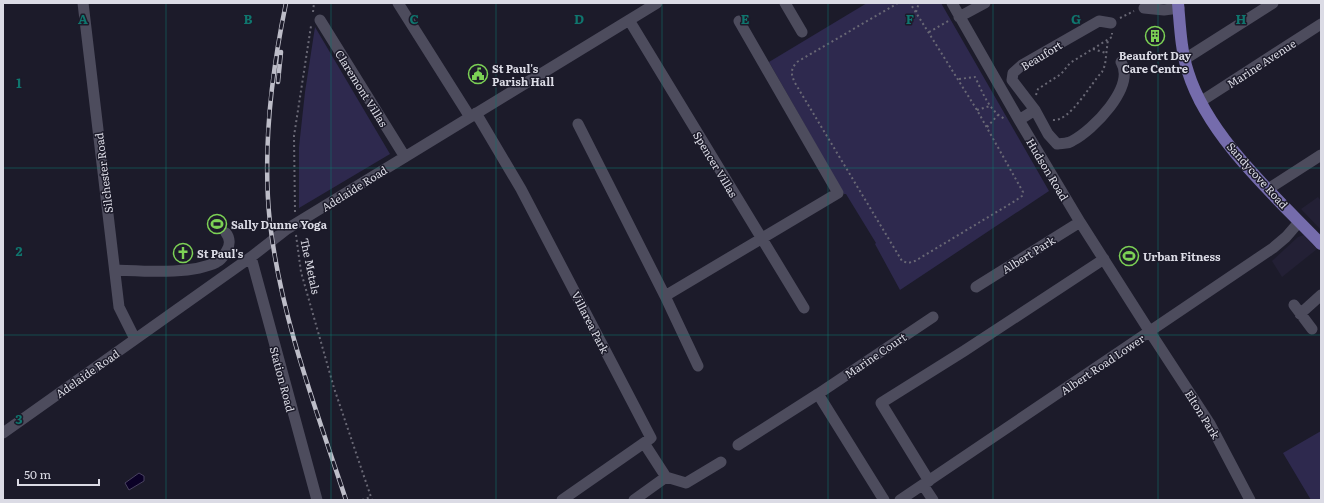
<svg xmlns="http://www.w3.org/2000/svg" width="1324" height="503" font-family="Literata,serif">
<rect width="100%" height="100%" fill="#1c1b2a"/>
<path fill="#232035" d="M1318,197L1321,201V230L1301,209Z
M1304,235L1317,249L1282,277L1272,261L1298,237Z"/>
<path fill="#2e294e" d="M867,3H941L1049,191L900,290L875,244L876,243L846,194H844L769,62Z
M315,27L390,154L299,208V147L305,92Z
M1321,431V500H1311L1283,453Z"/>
<path fill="#0b0127" stroke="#494260" d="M139,473L144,476V481L129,490L125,483Z"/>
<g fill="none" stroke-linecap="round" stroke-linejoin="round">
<path stroke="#696875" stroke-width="2" stroke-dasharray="2 3" stroke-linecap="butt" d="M898,3L797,62C790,70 791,74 795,83L902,261L908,263L915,261L1015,201L1022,196L1023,192L977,110L910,3
M313,12L314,3
M916,12L919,3
M1120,18L1134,11
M929,32L950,20
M1093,49L1106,53
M959,79L975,77C983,93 989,111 1005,119
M1036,95L1038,89L1061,74L1070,63L1112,37V33
M977,110L990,106
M1053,120C1070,122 1091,83 1102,72L1105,65L1108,39
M987,127L998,115
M295,212L294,136L311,26
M296,235L301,272L334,388L372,500
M362,500L371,497"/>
<path stroke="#4d4c5d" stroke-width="11" d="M83,3L119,307L135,339
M398,3L470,117
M785,3L802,32
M952,3L1019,120L1080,222L1150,332L1210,424L1250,500
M1144,8L1164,10L1179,8
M959,17L985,3
M320,20L405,157
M629,20L804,308
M1185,59L1273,3
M1200,102L1321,24
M1035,110L1048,134L1057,144C1062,143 1068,144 1072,141C1093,130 1136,87 1121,62
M476,113L521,189L651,438L562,500
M1019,120L1035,110L1012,80L1013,73L1022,65L1099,21L1111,23
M578,124L665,296L698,366
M1268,189L1321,155
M251,257L317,500
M115,270C144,271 191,275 217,262C222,260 224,255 227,250C230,245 230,238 226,233
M976,287L1080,222
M665,296L838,193L739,21
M1294,305L1312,329
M1300,314L1321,295
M818,394L884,500
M3,433L251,257L287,229L657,3
M644,443L666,477L686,483L721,462
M738,445L818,394L933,317
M929,481L881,403L964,351L1104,259
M923,485L933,500
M634,500L666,477
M900,500L1273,248L1286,237L1299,222"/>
<path stroke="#756cac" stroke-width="12" d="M1178,3C1180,26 1181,51 1188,72C1208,137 1275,196 1321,244"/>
<defs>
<path id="rail" d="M286,3C271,75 262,149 270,223C281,318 316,409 346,500
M278,82L281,52"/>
</defs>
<use href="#rail" stroke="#bdbdc8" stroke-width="4.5"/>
<use href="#rail" stroke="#1c1b2a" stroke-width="3" stroke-dasharray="9" stroke-linecap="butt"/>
</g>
<path fill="none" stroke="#0f766e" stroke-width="1" stroke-opacity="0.55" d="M166,3V500M331,3V500M496,3V500M662,3V500M828,3V500M993,3V500M1158,3V500M3,168H1321M3,335H1321"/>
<defs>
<symbol id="building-ring" viewBox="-11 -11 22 22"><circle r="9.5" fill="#1c1b2a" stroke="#7cd155" stroke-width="1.5"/><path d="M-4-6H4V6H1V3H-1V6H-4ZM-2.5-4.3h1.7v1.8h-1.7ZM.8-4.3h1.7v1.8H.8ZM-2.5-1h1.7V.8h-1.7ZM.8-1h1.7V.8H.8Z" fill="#7cd155"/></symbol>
<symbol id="civic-ring" viewBox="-11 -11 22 22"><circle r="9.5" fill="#1c1b2a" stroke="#7cd155" stroke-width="1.5"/><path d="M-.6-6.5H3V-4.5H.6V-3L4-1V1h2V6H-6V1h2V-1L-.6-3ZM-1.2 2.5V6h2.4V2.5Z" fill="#7cd155"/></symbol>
<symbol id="stadium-ring" viewBox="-11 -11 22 22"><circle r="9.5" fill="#1c1b2a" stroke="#7cd155" stroke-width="1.5"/><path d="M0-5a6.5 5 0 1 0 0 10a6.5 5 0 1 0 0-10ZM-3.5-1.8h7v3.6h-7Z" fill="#7cd155"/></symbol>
<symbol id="church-ring" viewBox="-11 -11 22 22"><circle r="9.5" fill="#1c1b2a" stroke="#7cd155" stroke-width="1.5"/><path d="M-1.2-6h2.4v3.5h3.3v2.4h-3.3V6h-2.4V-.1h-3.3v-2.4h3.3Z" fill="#7cd155"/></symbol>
</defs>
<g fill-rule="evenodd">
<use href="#building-ring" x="1144" y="25" width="22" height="22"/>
<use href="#civic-ring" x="467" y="63" width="22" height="22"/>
<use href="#stadium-ring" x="206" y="213" width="22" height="22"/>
<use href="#church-ring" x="172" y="242" width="22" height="22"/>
<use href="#stadium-ring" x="1118" y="245" width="22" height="22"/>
</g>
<g text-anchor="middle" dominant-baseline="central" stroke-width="3" stroke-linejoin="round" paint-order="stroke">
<g font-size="11" fill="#dbdbe5" stroke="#1c1b2a">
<text transform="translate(1041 55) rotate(-31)">Beaufort</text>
<text transform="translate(1261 63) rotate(-33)">Marine Avenue</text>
<text transform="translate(362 88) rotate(58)">Claremont Villas</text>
<text transform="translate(716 164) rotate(59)">Spencer Villas</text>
<text transform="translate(1048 169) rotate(59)">Hudson Road</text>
<text transform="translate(103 173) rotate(-97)">Silchester Road</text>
<text transform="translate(1258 175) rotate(48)">Sandycove Road</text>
<text transform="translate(354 188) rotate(-32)">Adelaide Road</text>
<text transform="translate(1028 254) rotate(-32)">Albert Park</text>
<text transform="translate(311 266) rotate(78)">The Metals</text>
<text transform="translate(591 322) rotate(63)">Villarea Park</text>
<text transform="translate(875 355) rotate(-34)">Marine Court</text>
<text transform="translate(1102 364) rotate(-34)">Albert Road Lower</text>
<text transform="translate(87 373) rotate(-35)">Adelaide Road</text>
<text transform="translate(283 379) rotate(75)">Station Road</text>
<text transform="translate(1203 414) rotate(58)">Elton Park</text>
</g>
<g font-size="11" font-weight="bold" fill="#dbdbe5" stroke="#1c1b2a" text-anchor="start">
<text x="1155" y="55" text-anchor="middle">Beaufort Day<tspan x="1155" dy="13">Care Centre</tspan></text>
<text x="492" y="68">St Paul's<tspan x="492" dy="13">Parish Hall</tspan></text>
<text x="231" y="224">Sally Dunne Yoga</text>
<text x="197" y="253">St Paul's</text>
<text x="1143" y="256">Urban Fitness</text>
</g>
</g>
<g font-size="13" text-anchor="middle" font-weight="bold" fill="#0f766e" stroke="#1c1b2a" stroke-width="3" stroke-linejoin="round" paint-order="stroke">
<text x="83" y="24">A</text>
<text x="248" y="24">B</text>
<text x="414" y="24">C</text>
<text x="579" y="24">D</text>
<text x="745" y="24">E</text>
<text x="910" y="24">F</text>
<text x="1076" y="24">G</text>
<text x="1241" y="24">H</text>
<text x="19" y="88">1</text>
<text x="19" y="256">2</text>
<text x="19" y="424">3</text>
</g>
<rect width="1324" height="503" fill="none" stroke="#dbdbe5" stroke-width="8"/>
<path d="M18 479v6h81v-6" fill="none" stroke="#dbdbe5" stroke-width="2"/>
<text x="24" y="479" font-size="12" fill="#dbdbe5" stroke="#1c1b2a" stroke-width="3" paint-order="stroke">50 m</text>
</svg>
